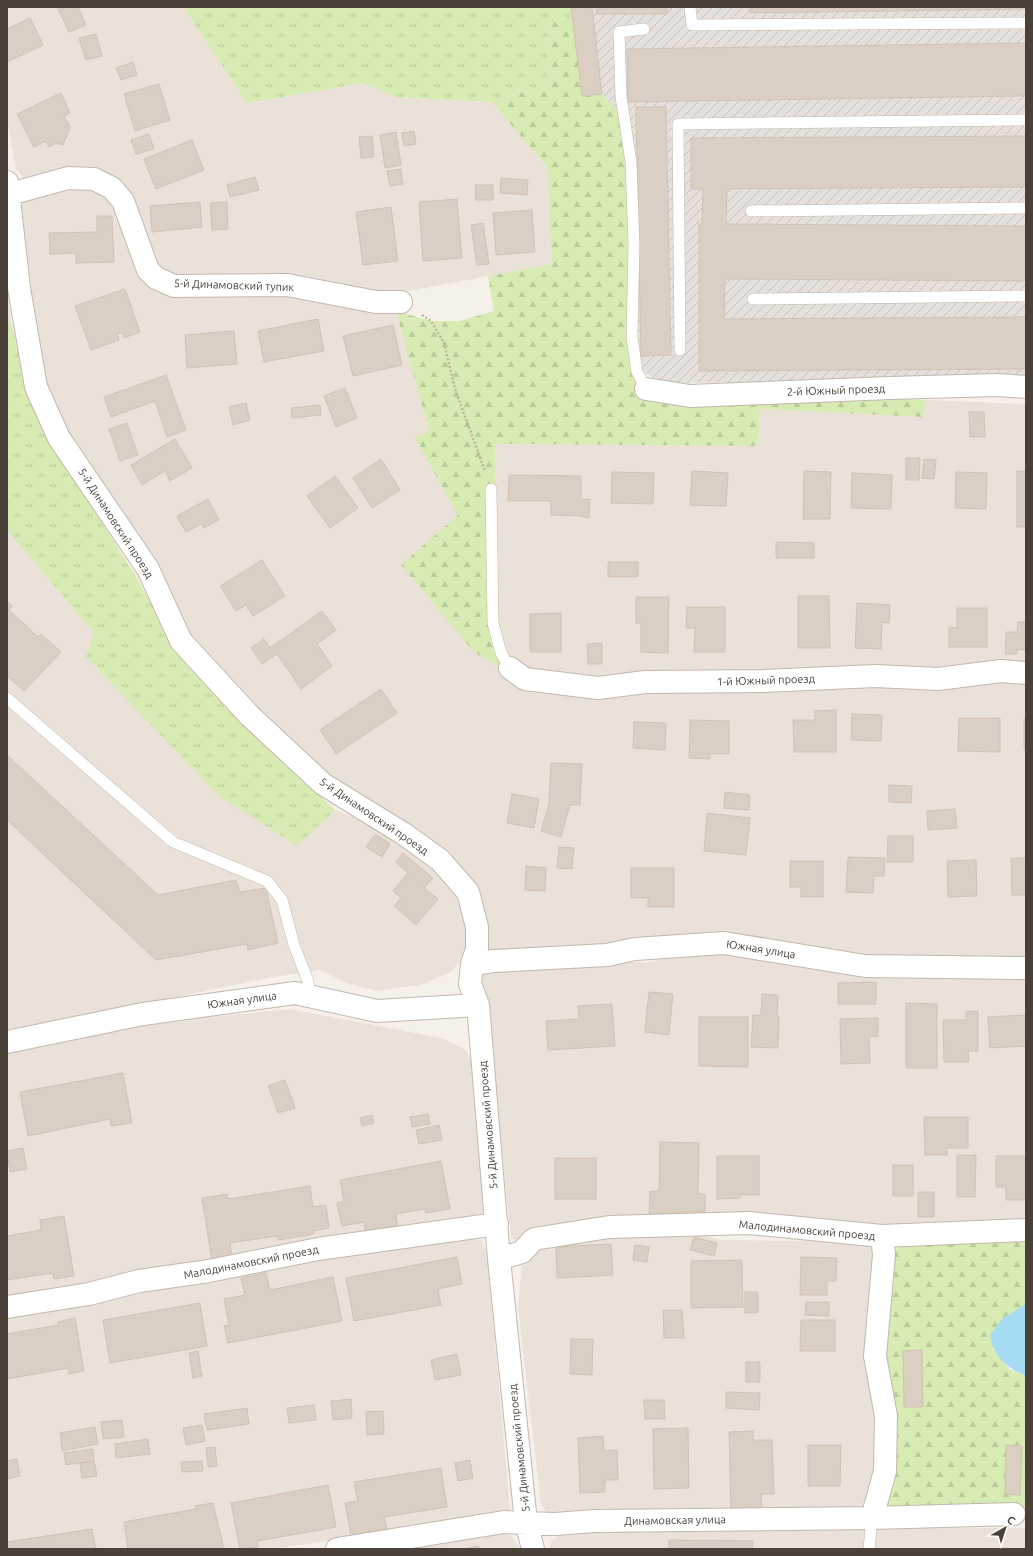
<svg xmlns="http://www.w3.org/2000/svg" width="1033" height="1556" font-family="Ubuntu,sans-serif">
<defs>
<pattern id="industrial-furrows" width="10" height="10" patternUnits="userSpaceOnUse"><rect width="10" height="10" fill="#e5e0db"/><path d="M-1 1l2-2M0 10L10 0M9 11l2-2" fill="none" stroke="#c6c1bd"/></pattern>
<pattern id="grass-tufts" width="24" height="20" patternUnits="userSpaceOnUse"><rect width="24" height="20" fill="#d7ebb2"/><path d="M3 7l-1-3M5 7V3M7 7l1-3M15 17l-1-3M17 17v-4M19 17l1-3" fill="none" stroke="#bacb9a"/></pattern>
<pattern id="forest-firs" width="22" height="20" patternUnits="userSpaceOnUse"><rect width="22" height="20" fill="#d7ebb2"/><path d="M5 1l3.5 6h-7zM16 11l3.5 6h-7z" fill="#bacb9a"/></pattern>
</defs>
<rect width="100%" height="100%" fill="#f5f1ea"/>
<path fill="#eae2d8" d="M7,7H183L247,103L364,83L393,97L492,102L547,167L552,264L377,297L176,279L157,270L114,179L26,180L16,169L7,120Z
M91,186L108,194L150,283L291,291L396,311L429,431L414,437L458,515L504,670L517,683L1026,680V960L866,957L723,934L641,937L603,948L489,951L472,887L329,780L256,711L191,635L155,565L69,436L42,385L19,207L25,200L39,191Z
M7,275L11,322L7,323Z
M926,400L1026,404V666L937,674L596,682L547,676L513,664L505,650L496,595L495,444L758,446L760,409L923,417Z
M7,530L94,633L297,846L335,810L364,821L402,840L463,896L473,928L466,953L451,972L421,985L377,991L346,983L321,970L273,977L7,1032Z
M723,948L1026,976V1225L883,1228L744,1215L518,1243L511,1237L489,1032L488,997L478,987L481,972L496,966L547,970L607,960L644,963Z
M291,1009L441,1038L465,1049L476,1066L485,1207L481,1216L7,1301V1051L146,1023Z
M692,1232L720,1240L863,1242L873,1246L879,1417L877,1473L865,1506L854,1514L560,1516L546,1512L541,1504L518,1308L522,1264L538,1245L546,1241Z
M471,1236L482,1241L487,1254L510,1510L501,1517L270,1549H7V1315L321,1256Z
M587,1528H1026V1549H549L552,1540L568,1529Z
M499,1532L512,1536L520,1549H398Z"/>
<path fill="url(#industrial-furrows)" d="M571,7H1026V380L661,383L641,370L626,178L582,96Z"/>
<path fill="url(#grass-tufts)" d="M183,7H571L572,14L549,25L546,85L492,102L393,97L364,83L247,103Z
M11,322L26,386L49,440L135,575L174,645L239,721L335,810L297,846L219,796L86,657L94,633L7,530V323Z"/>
<path fill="url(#forest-firs)" d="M572,14L582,96L602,94L618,112L626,178L641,370V397H805L926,400L923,417L760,409L758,446L495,444L496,595L505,650L504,670L474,652L401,565L458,515L414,437L429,431L396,311L431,321H460L494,311L488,276L552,264L547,167L492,102L546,85L549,25Z
M1026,1237V1305H1024L992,1348L1009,1369L1026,1376V1508L909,1510L888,1506L885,1497L880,1356L890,1257L898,1247L914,1240Z"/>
<path fill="#a6dcf3" d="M1024,1305H1026V1376C1006,1367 994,1358 990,1335L1002,1319Z"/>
<path fill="#dbcec2" stroke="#d3c2b2" d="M61,7H78L86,25L69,32L58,8Z
M571,7H592L602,94L582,96Z
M596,7H667V14H596Z
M750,7H1026V9L750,13Z
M30,18L43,45L7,62V29Z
M96,34L102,56L86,60L79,38Z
M1026,43V96L628,102L627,49Z
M133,62L137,75L121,80L116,68Z
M159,84L170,120L135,131L124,94Z
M61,93L70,113L64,116L70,127L63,145L56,143L49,147L46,141L34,147L17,114Z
M636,107H666L671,355L641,356Z
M414,131L416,144L404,146L402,133Z
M396,132L401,165L385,168L380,135Z
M149,134L154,149L136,154L131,140Z
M372,136L374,157L361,158L359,137Z
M1026,136V187L727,189L726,224L1026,226V281L725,279L724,319L1026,317V369L699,371V224H702L703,189H691V138Z
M192,140L204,170L156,189L144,159Z
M401,169L403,184L390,186L387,171Z
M255,177L259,190L230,197L227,185Z
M501,178L528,180L527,195L500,193Z
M475,185H493V200H476Z
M457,199L462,258L423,261L419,202Z
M200,202L202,227L152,232L150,206Z
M227,202L228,229L212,230L210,203Z
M391,207L398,261L363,265L356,212Z
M532,210L535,252L496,255L493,213Z
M97,216H112L114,262L76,263V253L50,254L49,233L97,232Z
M483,223L489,264L477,265L471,225Z
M125,289L140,332L124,338L122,333L117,334L119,340L91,350L75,306Z
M318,319L324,351L264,362L258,331Z
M393,325L402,365L353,376L343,336Z
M234,331L237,364L187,368L185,335Z
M166,375L186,430L167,437L155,401L111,417L104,397Z
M345,388L357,418L336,427L324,396Z
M246,403L250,420L233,425L229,407Z
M320,405L321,415L292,418L291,408Z
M969,412H984L985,437H970Z
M127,423L138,455L120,461L109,429Z
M175,439L192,468L170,481L165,471L142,485L131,465Z
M906,458H920L919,480H906Z
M381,459L400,490L372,508L353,478Z
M924,459L936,460L934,479L922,478Z
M692,471L728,473L726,506L690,505Z
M804,471L831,472L830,519H803Z
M1017,471H1026V527H1017Z
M612,472L654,473L653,504L611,503Z
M956,472L987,473L986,509L955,508Z
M852,473L892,475L891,509L851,508Z
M509,475L581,476V499H590L589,518L583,517V516L551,515V501H508Z
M335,476L358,508L330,528L307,496Z
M208,499L219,520L204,528L201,524L186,532L177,516Z
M776,542L814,543V558H776Z
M262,560L285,596L253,616L246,605L236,611L220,586Z
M608,562H638V577H608Z
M798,596H829L830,648H798Z
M636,597H669L668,653L641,652V623H636Z
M7,601L12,606L9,610L38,637L41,634L61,652L24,691L7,676Z
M857,603L890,605L889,623L882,622L881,649L855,648Z
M687,607H725V652H694L695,628H686Z
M957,608H987V647H949V627L957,628Z
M322,611L336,630L317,644L332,666L301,689L277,654L262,664L251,648L264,639L270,648Z
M561,613V652H530V614Z
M1018,622H1026V650L1017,649V654H1005L1006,632H1017Z
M602,643V664H588L587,644Z
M381,689L397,713L336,754L320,730Z
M836,710V752H794L793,720H815V711Z
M852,714L882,715L881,741L851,740Z
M959,718H1000V752L958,751Z
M1024,719H1026V750H1024Z
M690,720L729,721V754H710V759L689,758Z
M634,722L666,723L665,750L633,748Z
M7,755L158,895L236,880L240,892L266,888L278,943L248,950L247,944L156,960L7,820Z
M551,763L582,764L580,805H570L561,837L541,831L549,804Z
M889,785L912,786L911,803L889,802Z
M725,792L750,795L749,810L724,808Z
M512,794L539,799L534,828L507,823Z
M955,809L957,828L928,830L927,811Z
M707,813L750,818L746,855L704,851Z
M375,834L390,844L382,857L366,847Z
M888,836H913V862H887Z
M559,847L574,848L572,869L557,868Z
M403,853L433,878L424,888L438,899L416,925L394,906L401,898L393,891L408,873L396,862Z
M848,857L885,858L884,876H874L873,893L846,892Z
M1011,858H1026V895H1012Z
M976,860L977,896L948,897L947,861Z
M790,861H823V897H801V887H790Z
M526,866L546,868L545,891L525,890Z
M631,868H674V907H648V898H631Z
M876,982V1004H838V983Z
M649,992L673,994L669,1035L645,1032Z
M762,994L778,995L777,1016H779L778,1048L751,1047L753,1015H761Z
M906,1003L937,1004V1068H906Z
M612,1004L615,1046L548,1050L546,1021L579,1019L578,1006Z
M978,1011V1051H968L969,1062H944L943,1020H966V1012Z
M1026,1015V1046L990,1048L988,1017Z
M699,1017H748V1067L699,1066Z
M878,1018V1036L869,1037L870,1063L841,1064L840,1019Z
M123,1073L132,1123L111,1126L110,1119L28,1136L20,1092Z
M285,1080L295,1108L278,1113L268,1086Z
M428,1114L430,1124L412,1127L410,1117Z
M372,1115L374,1123L362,1126L360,1118Z
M924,1117H968V1148H947V1155H925Z
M439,1125L442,1140L419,1144L416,1130Z
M660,1142L699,1143L698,1194H705V1212H679V1217L649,1216L650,1191H659Z
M23,1148L27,1169L10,1172L7,1151Z
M957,1155H976L975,1197H957Z
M717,1156H759V1195H740V1198L717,1199Z
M996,1156H1026V1200H1006V1187H996Z
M555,1158H596V1199H555Z
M441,1161L450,1209L426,1213L425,1209L396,1214L398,1229L366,1234L364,1222L342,1226L337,1203L344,1201L340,1180Z
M893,1165H913V1196H893Z
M310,1186L313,1207L326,1205L329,1228L314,1231V1234L278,1240L277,1236L230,1243L232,1258L212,1261L202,1198L227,1194L228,1199Z
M918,1192H934V1217H918Z
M64,1216L74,1276L54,1279L53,1273L7,1280V1236L41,1230L40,1220Z
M694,1237L717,1243L714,1256L690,1250Z
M611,1244L613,1275L557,1278L556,1247Z
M635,1245L649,1247L647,1262L633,1260Z
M457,1257L462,1284L438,1289L441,1305L354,1321L346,1278Z
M801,1257L837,1258L836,1281H827V1295H800Z
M742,1260L743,1307L691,1308V1261Z
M266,1273L270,1290L333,1277L342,1321L228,1343L224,1326L229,1325L224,1299L245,1295L241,1278Z
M745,1292H758V1313H745Z
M806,1302H829V1316L805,1315Z
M200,1303L207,1346L110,1363L103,1320Z
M663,1310H682L684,1338H664Z
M75,1318L84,1371L69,1374L68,1368L7,1379V1334L58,1325V1322Z
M801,1320H835V1351H800Z
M571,1339H593L592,1375L570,1374Z
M922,1350L923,1407H904L903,1351Z
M198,1351L202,1376L193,1378L189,1353Z
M457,1354L461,1375L435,1380L431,1360Z
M746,1362H760V1382H746Z
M726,1392L760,1393L759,1410L726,1408Z
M351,1399L352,1418L333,1420L331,1401Z
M644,1400H664L665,1419H645Z
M314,1405L316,1420L289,1423L287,1408Z
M247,1408L249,1424L207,1430L204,1414Z
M383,1411L384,1434L367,1435L366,1412Z
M122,1420L124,1437L103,1439L101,1422Z
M202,1425L205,1441L186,1445L183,1428Z
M95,1427L98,1444L62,1451L60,1433Z
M688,1428L689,1488L654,1489L653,1429Z
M753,1431V1440H772L774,1494H761L762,1512L731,1513L729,1432Z
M603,1436L604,1451L617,1450L618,1480H605V1492L580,1493L578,1438Z
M148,1439L150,1454L116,1458L115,1444Z
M808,1445H841L840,1486H808Z
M1006,1445L1022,1446L1020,1495L1005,1494Z
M215,1447L217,1466L208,1467L206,1448Z
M93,1449L94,1461L66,1465L64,1453Z
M17,1459L20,1476L7,1479V1461Z
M470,1460L473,1478L458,1481L455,1463Z
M94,1461L97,1476L82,1478L80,1463Z
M202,1461L203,1471L182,1472L181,1462Z
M441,1468L447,1507L384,1517L387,1529L351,1535L345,1503L358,1501L354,1482Z
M328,1485L336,1527L257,1541L258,1547L240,1549L231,1503Z
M213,1503L224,1549H128L124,1522L196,1509L195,1506Z
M92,1529L96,1549H7V1542Z
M669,1540L753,1541L752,1549H669Z
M478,1546L479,1549H463Z"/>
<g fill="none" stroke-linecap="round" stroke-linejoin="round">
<defs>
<path id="lane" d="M690,7L692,25L1026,23
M644,29L619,32L621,97L631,162L634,244L632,337L637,372L646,389
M751,211L1026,208
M753,299L1026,296
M680,350L678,124L1026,120
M491,489L493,623L501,653L510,668
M7,698L173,842L267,881L282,900L294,945L308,981L309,996
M869,1549L872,1518"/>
<path id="street" d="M7,182L19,288L36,387L59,438L148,569L181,641L249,715L323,784L404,834L440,860L468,892L477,927V949L472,964L470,984L478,1005L499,1259L526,1522L533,1549
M10,194L68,178L94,179L112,188L123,201L148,270L156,278L174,286L287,285L376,302H401
M646,389L690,396L890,388L998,385L1026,387
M510,668L525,679L598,688L645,682L763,681L876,676L938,679L1001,671L1026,673
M472,964L494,961L607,955L635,949L724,943L865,966L1026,968
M7,1042L143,1014L295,993L377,1011L478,1005
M499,1259L522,1252L534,1239L609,1227L749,1223L882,1236L1026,1230
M7,1307L89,1294L139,1281L209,1271L318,1249L497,1224
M872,1518L885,1471L886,1416L875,1356L884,1255L882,1236
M337,1549L504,1522L555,1524L594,1521L872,1518L1014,1514"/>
</defs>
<use href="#lane" stroke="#c2b8ac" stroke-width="12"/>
<use href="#street" stroke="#c2b8ac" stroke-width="24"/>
<path stroke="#c4b29d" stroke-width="2.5" stroke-dasharray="2 2" stroke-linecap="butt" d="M422,315L431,321L444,343L455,389L485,471"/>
<use href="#lane" stroke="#fff" stroke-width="11"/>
<use href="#street" stroke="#fff" stroke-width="22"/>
</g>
<g text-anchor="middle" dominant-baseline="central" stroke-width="3" stroke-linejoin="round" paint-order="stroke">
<g font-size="11" fill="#4a4138" stroke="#fff">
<text transform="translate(234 285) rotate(2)">5-й Динамовский тупик</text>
<text transform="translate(836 390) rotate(-2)">2-й Южный проезд</text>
<text transform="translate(116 523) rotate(57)">5-й Динамовский проезд</text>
<text transform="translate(766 680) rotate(-2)">1-й Южный проезд</text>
<text transform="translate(374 816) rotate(34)">5-й Динамовский проезд</text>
<text transform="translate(761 949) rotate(9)">Южная улица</text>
<text transform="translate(242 1000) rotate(-8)">Южная улица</text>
<text transform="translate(488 1125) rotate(-95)">5-й Динамовский проезд</text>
<text transform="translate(807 1230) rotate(5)">Малодинамовский проезд</text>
<text transform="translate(251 1262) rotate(-11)">Малодинамовский проезд</text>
<text transform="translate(519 1448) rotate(-96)">5-й Динамовский проезд</text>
<text transform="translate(675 1520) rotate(-1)">Динамовская улица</text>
</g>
</g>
<rect width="1033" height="1556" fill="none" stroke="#4a4138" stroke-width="16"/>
<g transform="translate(1005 1528) rotate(39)" stroke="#ffffff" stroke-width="3" paint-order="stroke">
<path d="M0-3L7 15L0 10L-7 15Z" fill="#4a4138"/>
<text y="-6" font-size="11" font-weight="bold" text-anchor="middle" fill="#4a4138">С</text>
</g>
</svg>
